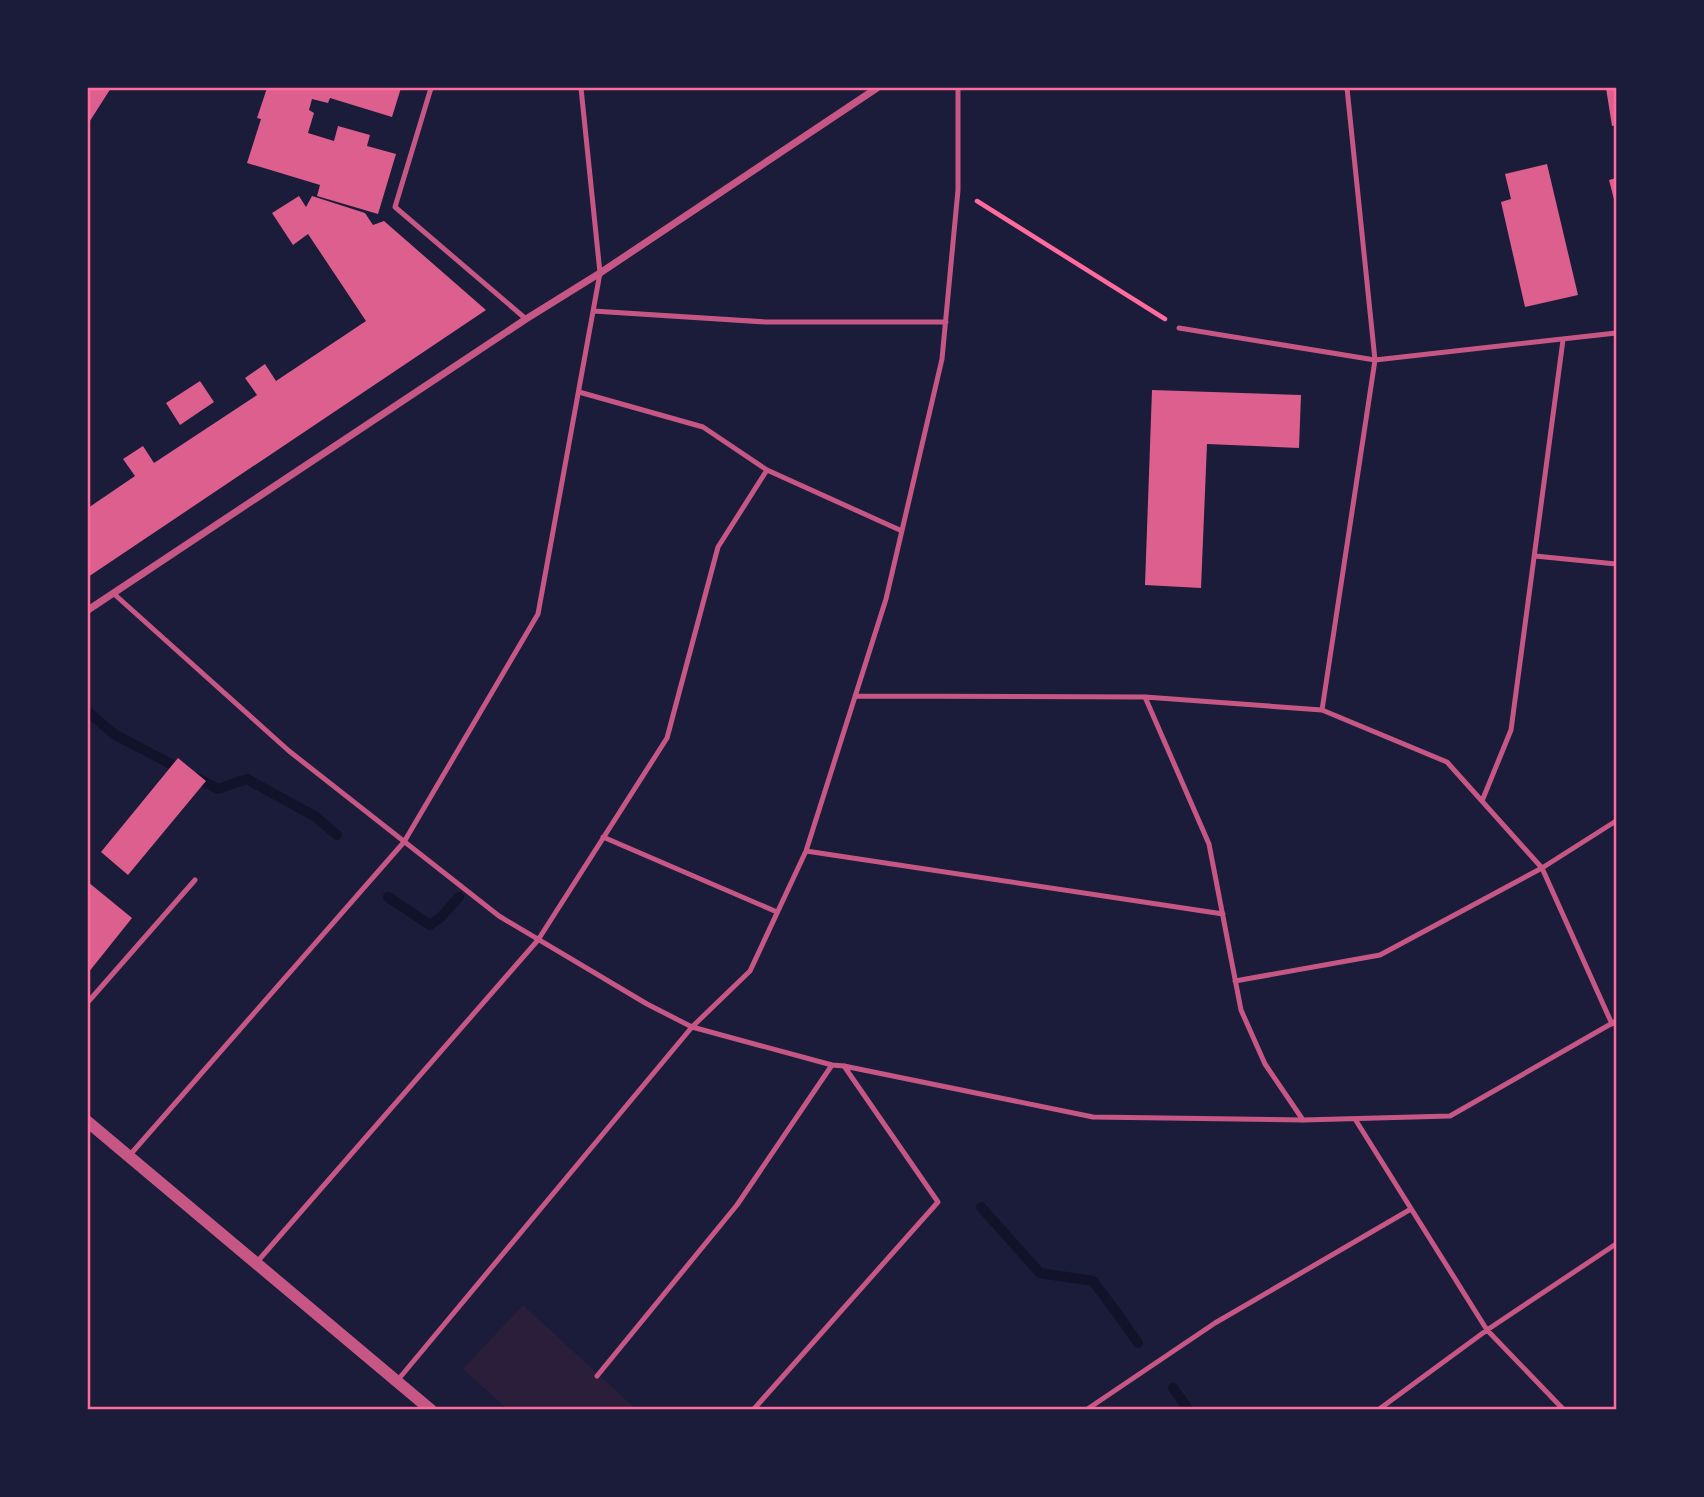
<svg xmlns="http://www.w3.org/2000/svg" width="1704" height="1497" font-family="'Space Grotesk',sans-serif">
<rect width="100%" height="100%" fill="#1b1b3a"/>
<path fill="#2a1e3b" d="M523,1305L636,1409H507L463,1369Z"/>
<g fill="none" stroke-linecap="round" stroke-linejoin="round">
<path stroke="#12122b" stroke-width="10" d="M88,712L114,734L182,770
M195,777L218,789L247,779L316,817L337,835
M388,897L430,925L440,918L459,897
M981,1207L1040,1273L1093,1281L1117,1313L1138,1343
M1173,1388L1189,1410"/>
</g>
<path fill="#dd5f8e" d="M88,88H111L88,124Z
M267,88H401L392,117L330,98L328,103L312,99L309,110L314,113L308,133L334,141L338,126L370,135L367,146L396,154L378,214L317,196L320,185L247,163L261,119L257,118Z
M1606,88H1616V125L1612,126Z
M1547,164L1578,295L1525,307L1501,202L1511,199L1505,174Z
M1616,178V207L1609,180Z
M299,196L306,207L312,196L365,213L373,225L384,221L486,310L88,577V508L135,476L123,459L143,446L154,463L257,395L245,378L265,364L276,381L366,321L308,234L293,245L272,213Z
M200,381L214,402L180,425L166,403Z
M1152,390L1301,395L1299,448L1207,444L1201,588L1145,585Z
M178,758L206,781L128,875L101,852Z
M88,882L132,918L88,973Z"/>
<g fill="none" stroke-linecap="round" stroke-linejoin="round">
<path stroke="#ff6b9d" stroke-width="4.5" d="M977,201L1165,319"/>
<path stroke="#c65784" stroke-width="5" d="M431,88L395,207L526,319
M593,311L766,322H946
M1179,328L1375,360L1616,333
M579,392L703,427L767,470L902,531
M1535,556L1616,564
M113,593L289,751L499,916L647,1004L692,1027L832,1065L844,1066L1093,1117L1303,1120L1450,1116L1616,1021
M855,696L1145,697L1322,710L1447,762L1542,868L1612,1024
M1145,697L1209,844L1241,1010L1265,1064L1303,1120
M1322,710L1375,360L1347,88
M1482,801L1511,730L1563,340
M603,837L777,912
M806,851L1223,914
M1235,981L1380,955L1542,868L1616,821
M88,1002L195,880
M1355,1119L1487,1330L1564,1410
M129,1156L404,842L538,614L600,273L581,88
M257,1262L538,940L667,738L718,547L767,470
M597,1376L737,1205L832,1065
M397,1381L692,1027L750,971L806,851L886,599L942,359L958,190V88
M753,1410L938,1202L844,1066
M1086,1410L1215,1323L1411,1209
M1378,1410L1487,1330L1616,1244"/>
<path stroke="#c65784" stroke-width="7" d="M88,610L526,319L600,273L877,88"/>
<path stroke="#c65784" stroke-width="12" d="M88,1122L431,1410"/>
</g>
<rect width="1704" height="1497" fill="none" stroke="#1b1b3a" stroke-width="178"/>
<rect x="89" y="89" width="1526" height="1319" fill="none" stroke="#ff6b9d" stroke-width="2.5"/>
</svg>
